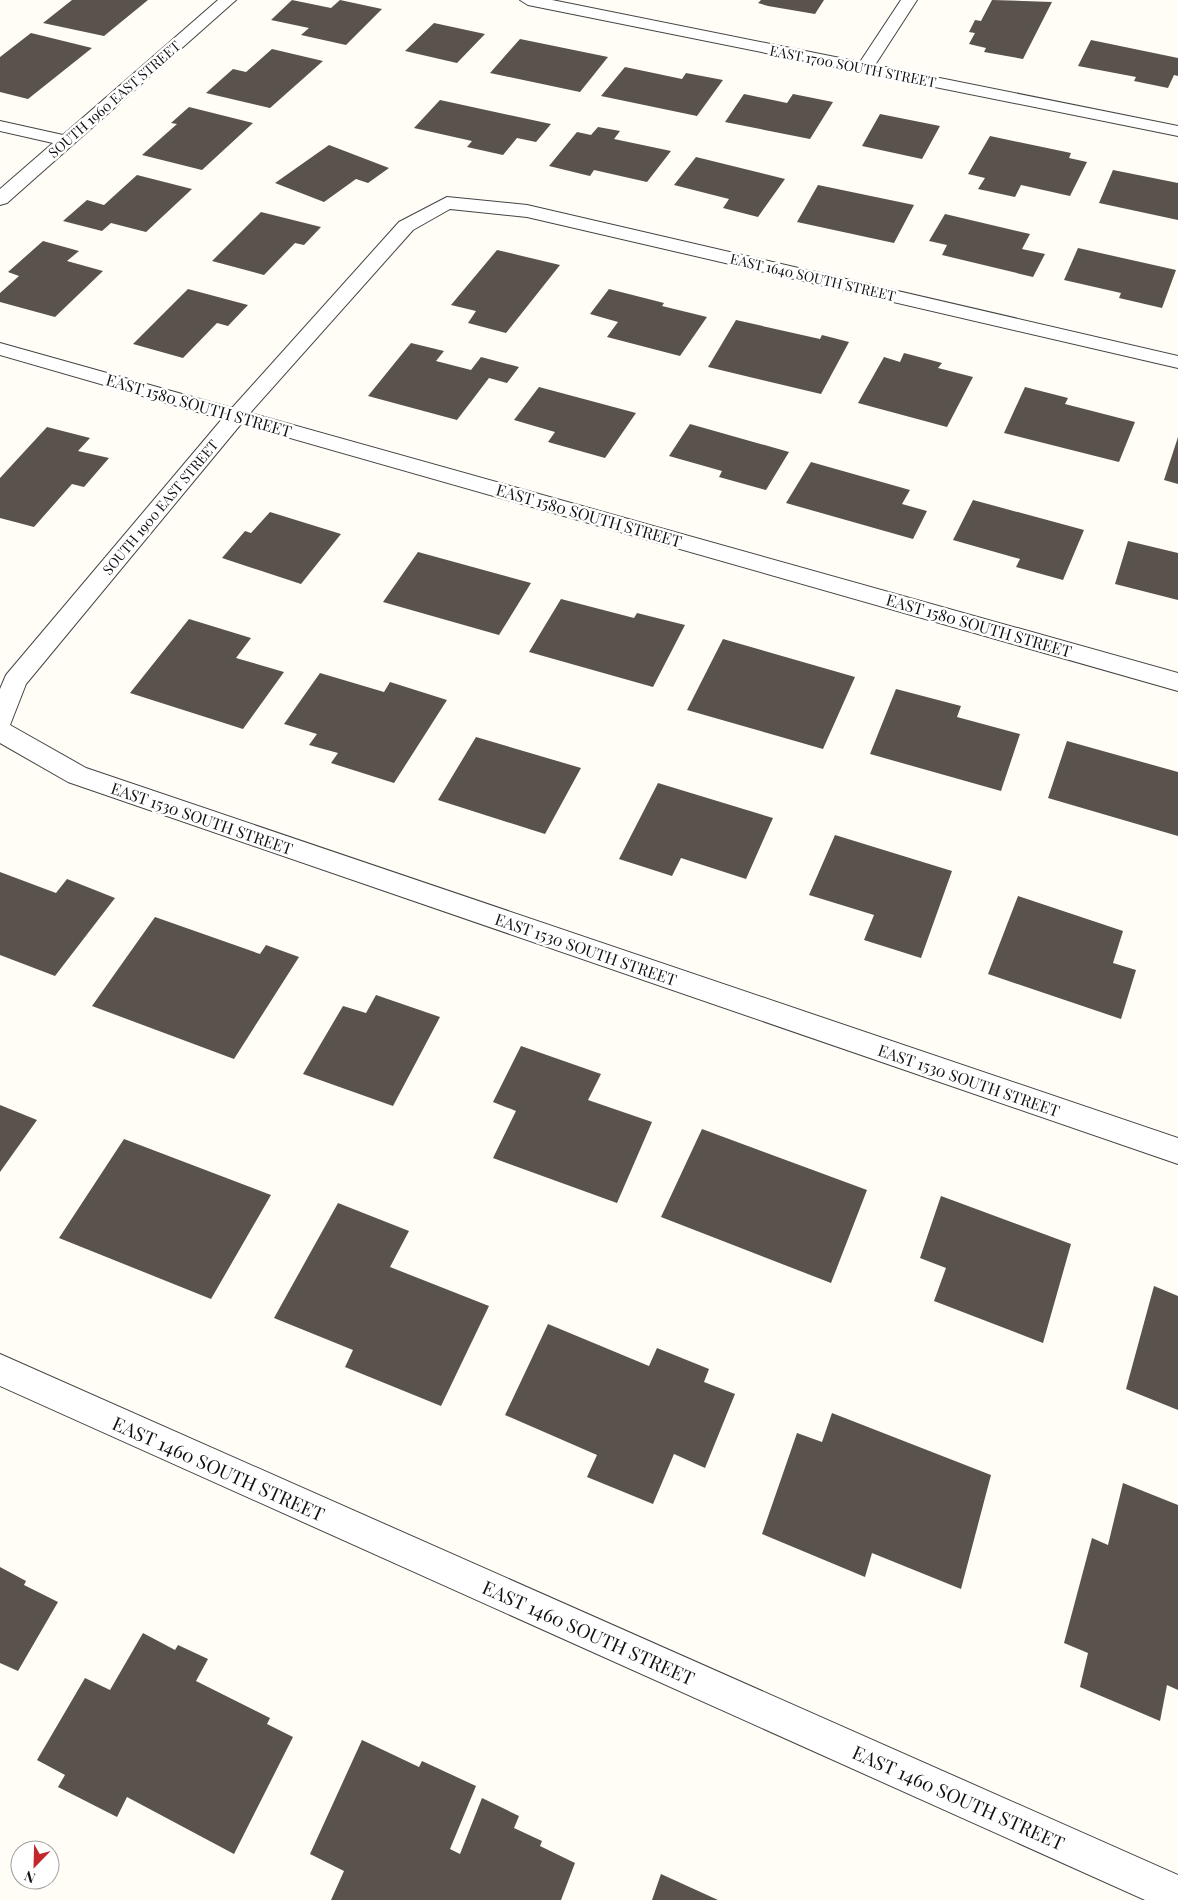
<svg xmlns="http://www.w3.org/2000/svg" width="1178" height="1900" font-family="'Playfair Display',serif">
<rect width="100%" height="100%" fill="#fffdf5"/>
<path fill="#5a524d" d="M72,0H148L104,36L43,23Z
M292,0L331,8L340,0L382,9L346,45L301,35L309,28L271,20Z
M761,0H824L815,14L768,6L758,3Z
M992,0L1052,2L1023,59L984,52L986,48L969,44L975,33L969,32L975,20L981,21Z
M434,23L485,34L457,63L405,51Z
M31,33L92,48L28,99L0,92V57Z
M520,39L608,57L580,92L490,73Z
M1091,40L1178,58V76L1174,75L1168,88L1134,81L1136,77L1078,66Z
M272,49L323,61L270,108L206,93L233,69L246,72Z
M625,67L682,79L686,73L723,80L697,116L601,96Z
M744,94L787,103L793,94L833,102L810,139L725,122Z
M440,100L551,124L536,142L517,138L503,155L467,147L472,141L414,128Z
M189,107L253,123L202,170L142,155L177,124L171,123Z
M880,114L940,126L922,159L862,146Z
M598,127L620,131L614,139L671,151L647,182L594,170L590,176L549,166L577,132L591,135Z
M990,136L1071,153L1069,158L1087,162L1070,196L1021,185L1015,197L978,189L985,178L968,174Z
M329,145L389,168L368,183L356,179L324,202L275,183Z
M696,157L785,179L758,217L723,208L729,199L674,185Z
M1113,170L1178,183V220L1099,203Z
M137,175L192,189L146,232L111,223L102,231L63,221L87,200L104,205Z
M818,185L914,205L894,243L797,222Z
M261,212L321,227L304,245L295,243L264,275L212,261Z
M945,214L1030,234L1022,249L1045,254L1033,277L942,255L947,245L929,241Z
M43,241L79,251L67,261L103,271L55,317L0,302V293L19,276L8,272Z
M1078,248L1176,270L1162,308L1119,298L1121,293L1064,280Z
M497,250L560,265L506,333L468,323L476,311L451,305Z
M188,289L248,305L228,326L217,323L183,358L133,344Z
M609,289L664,303L662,306L707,317L680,356L607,337L618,322L590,314Z
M736,320L820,339L822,335L849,342L821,394L708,367Z
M411,343L444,351L436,361L471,370L481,357L519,367L507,383L489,378L457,420L368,396Z
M904,353L942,363L938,368L973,377L947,427L858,403L884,357L900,362Z
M539,387L636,413L605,458L548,442L555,432L514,420Z
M1025,387L1068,398L1065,404L1135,422L1119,462L1004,433Z
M690,424L789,452L766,490L719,477L722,471L669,456Z
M47,427L90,438L78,451L109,458L84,487L72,484L34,527L0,518V478Z
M1178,437V484L1164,480Z
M811,462L910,490L902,504L927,511L913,539L786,503Z
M973,500L1084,530L1063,580L1016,567L1020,559L953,540Z
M270,512L341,534L301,584L222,558L245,531L251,533Z
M1128,541L1178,553V600L1115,584Z
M418,552L531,583L499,635L383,602Z
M561,599L634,618L637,613L685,625L653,687L529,652Z
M189,619L251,638L236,658L284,672L243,729L130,693Z
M723,639L855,677L823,749L687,710Z
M320,673L384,692L390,682L447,700L394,783L331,763L338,753L309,745L317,734L284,724Z
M896,689L961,706L957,717L1020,734L1001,791L870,754Z
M476,737L581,768L545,834L438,800Z
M1067,741L1178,772V836L1048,798Z
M658,783L773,818L746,879L681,858L672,876L619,859Z
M835,835L952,871L921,958L864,940L874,915L809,895Z
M0,872L56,893L67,879L115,898L55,976L0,955Z
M1018,896L1123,931L1113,963L1136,970L1121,1019L988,974Z
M155,917L260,954L266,945L299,957L234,1059L92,1006Z
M376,995L440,1017L393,1106L303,1074L343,1006L366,1013Z
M521,1046L601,1074L588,1100L652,1122L617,1203L493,1158L516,1111L493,1102Z
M0,1105L37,1120L0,1172Z
M702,1129L867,1190L831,1283L661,1217Z
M124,1139L271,1195L211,1299L59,1238Z
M941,1196L1071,1244L1043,1343L934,1301L946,1268L920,1258Z
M338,1203L409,1231L390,1267L489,1306L441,1406L345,1367L353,1350L274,1318Z
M1154,1286L1178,1296V1410L1126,1389Z
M548,1324L649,1366L657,1348L709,1369L704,1382L735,1394L705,1468L674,1454L653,1504L587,1477L597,1455L505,1415Z
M832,1413L991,1475L961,1589L872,1553L865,1577L762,1534L797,1433L822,1442Z
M1123,1483L1178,1505V1690L1167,1685L1160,1721L1080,1687L1088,1653L1064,1643L1092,1538L1108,1545Z
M0,1567L26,1581L24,1585L58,1602L18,1671L0,1663Z
M143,1633L175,1650L178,1645L208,1659L196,1681L270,1718L267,1724L293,1737L234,1854L127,1797L117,1817L58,1787L65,1775L37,1760L85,1678L110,1690Z
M362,1740L419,1767L422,1761L476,1786L450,1849L460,1854L482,1798L519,1816L514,1828L542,1841L540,1846L575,1863L561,1900H331L344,1871L310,1854Z
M661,1874L718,1900H652Z"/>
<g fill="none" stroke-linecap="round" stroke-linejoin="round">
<defs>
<path id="minor" d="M218,0H236L7,203L0,205V189L53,143L0,131V121L63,135Z
M520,0H552L860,62L901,0H917L875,65L1178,126V136L528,5Z
M447,197L527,205L1178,356V368L527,217L450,209L413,230L250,413L1178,673V691L241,424L26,684L10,725L86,768L1178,1138V1164L68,782L0,743V689L6,675L222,419L0,355V343L232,408L399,222Z
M0,1354L1178,1875V1900H1145L0,1386Z"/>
</defs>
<use href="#minor" stroke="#444" stroke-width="2"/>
<use href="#minor" fill="#fff" fill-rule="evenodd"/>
</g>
<g text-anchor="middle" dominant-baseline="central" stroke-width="5" stroke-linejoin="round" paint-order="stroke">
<g font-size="14" fill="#111" stroke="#fff">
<text transform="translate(853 66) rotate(11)">EAST 1700 SOUTH STREET</text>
<text transform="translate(114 99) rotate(-41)">SOUTH 1960 EAST STREET</text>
<text transform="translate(813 277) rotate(13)">EAST 1640 SOUTH STREET</text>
<text transform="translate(160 507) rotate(-50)">SOUTH 1900 EAST STREET</text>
</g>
<g font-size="16" fill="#111" stroke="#fff">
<text transform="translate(199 405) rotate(16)">EAST 1580 SOUTH STREET</text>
<text transform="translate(589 515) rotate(16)">EAST 1580 SOUTH STREET</text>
<text transform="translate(979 625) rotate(16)">EAST 1580 SOUTH STREET</text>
<text transform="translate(202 818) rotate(19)">EAST 1530 SOUTH STREET</text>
<text transform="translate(586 949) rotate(19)">EAST 1530 SOUTH STREET</text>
<text transform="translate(969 1080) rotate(19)">EAST 1530 SOUTH STREET</text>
</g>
<g font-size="19" fill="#111" stroke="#fff">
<text transform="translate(219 1468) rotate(24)">EAST 1460 SOUTH STREET</text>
<text transform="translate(589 1632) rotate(24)">EAST 1460 SOUTH STREET</text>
<text transform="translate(959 1797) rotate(24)">EAST 1460 SOUTH STREET</text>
</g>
</g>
<g transform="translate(35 1865) rotate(203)"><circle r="24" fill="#ffffff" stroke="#a0a0a0"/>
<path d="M0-4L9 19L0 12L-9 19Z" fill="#c4262e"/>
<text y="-8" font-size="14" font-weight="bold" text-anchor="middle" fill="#111111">N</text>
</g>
</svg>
